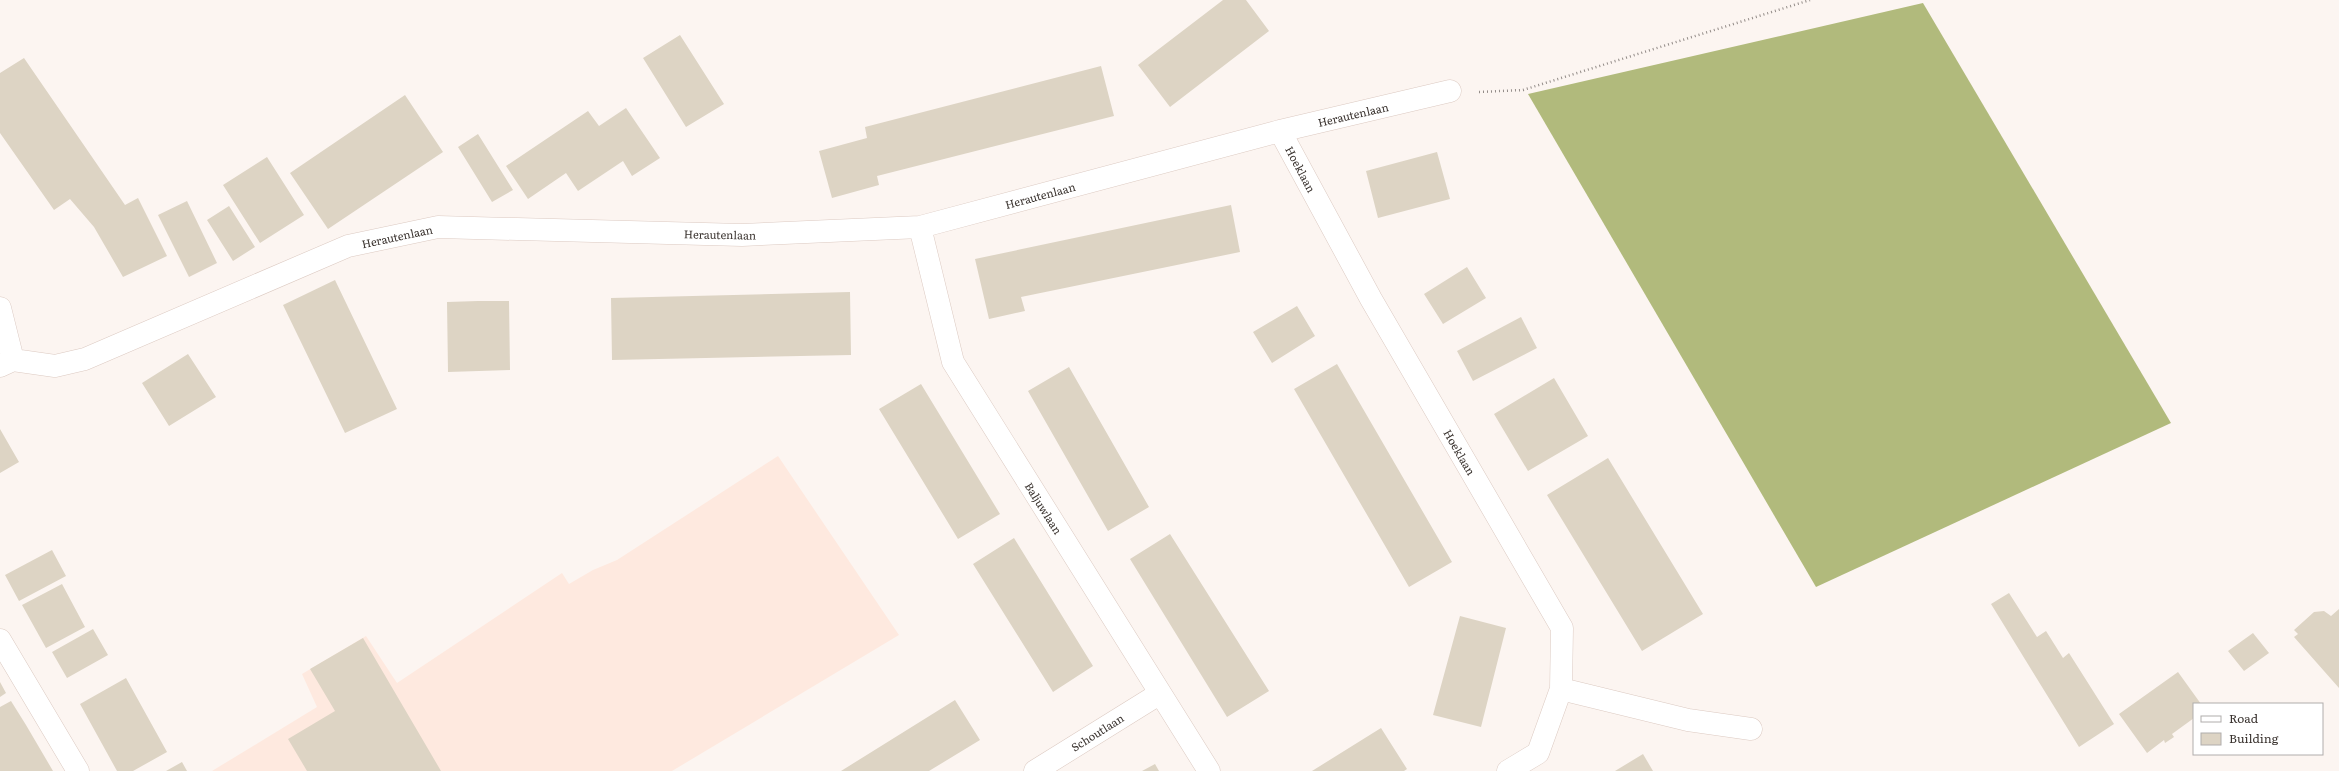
<svg xmlns="http://www.w3.org/2000/svg" width="2339" height="771" font-family="Literata,serif">
<rect width="100%" height="100%" fill="#fcf5f1"/>
<path fill="#fee9df" d="M778,456L899,635L672,771H212L317,707L302,674L366,636L397,683L562,573L569,584L593,570L617,560Z"/>
<path fill="#b1ba7c" d="M1923,3L2171,423L1816,587L1528,94Z"/>
<path fill="#ddd4c4" d="M1223,0H1246L1269,31L1170,107L1138,65Z
M680,35L724,104L686,127L643,58Z
M24,58L125,205L138,198L167,256L123,277L94,227L70,199L54,210L0,133V73Z
M1101,66L1114,116L877,176L879,185L832,198L819,151L867,138L865,127Z
M405,95L443,152L328,229L290,173Z
M626,108L660,158L632,176L623,161L578,191L566,173L528,199L506,166L588,111L599,126Z
M478,134L513,190L492,202L458,147Z
M1437,152L1450,199L1378,218L1366,171Z
M267,157L304,215L260,243L223,185Z
M187,201L217,263L189,277L158,215Z
M1231,205L1240,252L1021,297L1025,311L989,319L975,259Z
M229,206L255,247L233,261L207,220Z
M1467,267L1486,298L1443,324L1424,294Z
M335,280L397,409L345,433L283,305Z
M850,292L851,355L612,360L611,298Z
M478,301H509L510,370L448,372L447,302Z
M1297,306L1315,336L1272,363L1253,332Z
M1521,317L1537,348L1473,381L1457,351Z
M188,354L216,397L169,426L142,383Z
M1337,364L1452,562L1409,587L1294,389Z
M1069,367L1149,507L1108,531L1028,391Z
M1554,378L1588,436L1528,471L1494,414Z
M921,384L1000,514L958,539L879,409Z
M0,429L19,462L0,473Z
M1608,458L1703,614L1642,651L1547,495Z
M1170,534L1269,691L1227,717L1130,559Z
M1014,538L1093,666L1053,692L973,564Z
M52,550L66,576L19,601L5,575Z
M62,584L85,627L46,648L22,605Z
M2009,593L2037,637L2046,631L2063,658L2069,653L2114,724L2079,747L1991,604Z
M2339,609V688L2294,637L2298,634L2294,630L2314,612L2324,611L2331,616Z
M1460,616L1506,628L1481,727L1433,715Z
M93,629L108,655L67,678L52,652Z
M2253,633L2269,653L2244,671L2228,651Z
M363,638L441,771H307L288,739L335,711L310,669Z
M2178,672L2201,704H2194V718L2172,734L2174,737L2165,743L2164,740L2147,753L2119,714Z
M126,678L167,752L133,771H117L80,704Z
M0,682L6,693L0,697Z
M955,700L980,740L929,771H841Z
M11,701L26,725L53,771H0V707Z
M1381,728L1407,769L1404,771H1312Z
M1643,754L1653,771H1615Z
M182,762L187,771H166Z
M1155,764L1159,771H1142Z"/>
<g fill="none" stroke-linecap="round" stroke-linejoin="round">
<defs>
<path id="minor" d="M1280,131L1371,299L1562,628L1561,689L1538,753L1508,771
M920,227L953,362L1209,771
M0,308L13,360
M0,366L13,360L55,366L85,359L348,246L438,227L742,235L920,227L1280,131L1450,91
M0,640L78,771
M1561,689L1688,720L1751,729
M1035,771L1159,694"/>
</defs>
<use href="#minor" stroke="#dccac2" stroke-width="23"/>
<path stroke="#938c88" stroke-width="2.5" stroke-dasharray="1 3" stroke-linecap="butt" d="M1479,92L1523,90L1810,0"/>
<use href="#minor" stroke="#fff" stroke-width="22"/>
</g>
<g text-anchor="middle" dominant-baseline="central" stroke-width="3" stroke-linejoin="round" paint-order="stroke">
<g font-size="11" fill="#3a332f" stroke="#fff">
<text transform="translate(1353 114) rotate(-13)">Herautenlaan</text>
<text transform="translate(1301 169) rotate(62)">Hoeklaan</text>
<text transform="translate(1040 195) rotate(-15)">Herautenlaan</text>
<text transform="translate(720 234) rotate(1)">Herautenlaan</text>
<text transform="translate(397 236) rotate(-12)">Herautenlaan</text>
<text transform="translate(1460 452) rotate(60)">Hoeklaan</text>
<text transform="translate(1044 508) rotate(58)">Baljuwlaan</text>
<text transform="translate(1097 732) rotate(-32)">Schoutlaan</text>
</g>
</g>
<rect x="2193" y="703" width="130" height="52" fill="#ffffff" stroke="#b0adac"/>
<rect x="2201" y="716" width="20" height="6" fill="#ffffff" stroke="#b0adac"/>
<text x="2229" y="723" font-size="12" fill="#3a332f">Road</text>
<rect x="2201" y="733" width="20" height="12" fill="#ddd4c4" stroke="#b0adac"/>
<text x="2229" y="743" font-size="12" fill="#3a332f">Building</text>
</svg>
